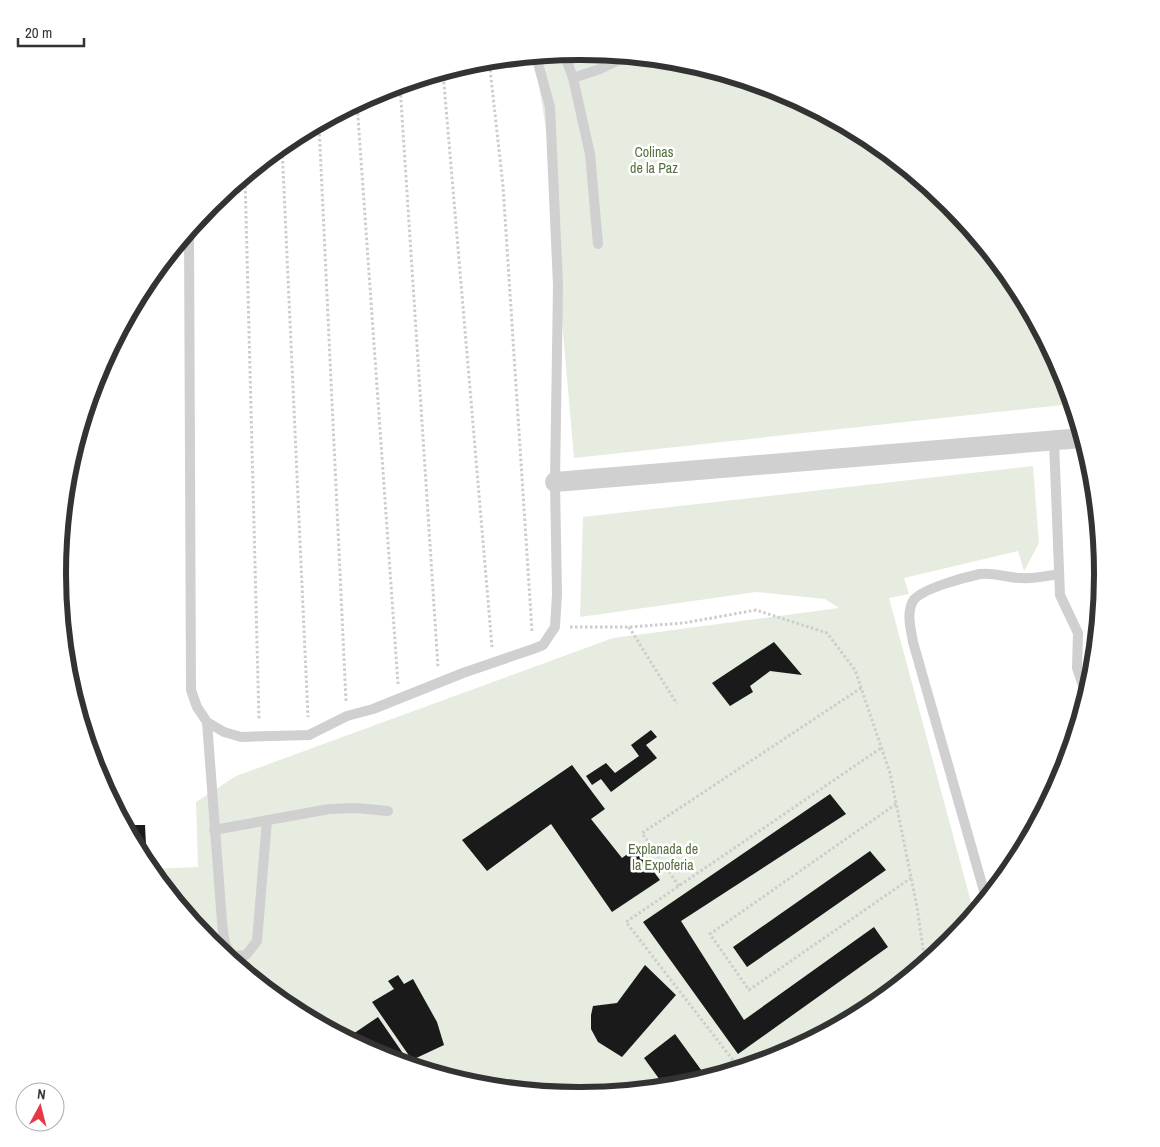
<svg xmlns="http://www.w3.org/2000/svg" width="1160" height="1147" font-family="'Archivo Narrow',sans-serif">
<rect width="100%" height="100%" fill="#fff"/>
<path fill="#e6ecdf" d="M580,51L682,61L780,91L870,139L949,204L1014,284L1063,374L1072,404L574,458L557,263L552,165L534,56Z
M1033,466L1039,543L1024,571L1018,551L904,578L909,594L889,598L974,913L949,943L870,1008L780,1056L682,1086L580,1096L478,1086L380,1056L290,1008L211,943L153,872L152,869L198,867L196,802L236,776L613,638L839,608L825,599L756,592L580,617L583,517Z"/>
<path fill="#1a1a1a" d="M774,642L802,675L770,671L750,686L753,692L730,706L712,683Z
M651,730L657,737L646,745L657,758L611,792L601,779L592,785L586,776L606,763L615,773L639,756L631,745Z
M572,765L605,809L591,819L622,858L636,848L660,880L612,912L551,824L487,871L462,840Z
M830,794L846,814L681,921L744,1020L874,927L888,947L738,1054L643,922Z
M125,825H145L147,865L146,863Z
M870,851L886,870L747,967L733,947Z
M645,965L676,995L622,1057L598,1042L591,1029V1015L593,1006L617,1003Z
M398,975L404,984L413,979L437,1022L444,1045L412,1060L372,1002L394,989L388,981Z
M378,1017L411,1065L380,1056L347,1038Z
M675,1034L707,1078L682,1086L665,1087L644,1058Z"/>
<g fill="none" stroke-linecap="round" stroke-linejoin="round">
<path stroke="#cdcdcd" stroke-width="3" stroke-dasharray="2.5 2.5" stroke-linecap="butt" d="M489,60L503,186L532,631
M443,72L492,647
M400,85L438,667
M357,103L398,684
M319,124L346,701
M282,146L308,717
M245,176L259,720
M570,627H629L684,623L756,610L827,633L855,670L890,773L917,907L925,962
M629,627L677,704
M896,804L710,934L749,990L911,878
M679,886L642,833L861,688
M817,1036L908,977
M739,1068L626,922L881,748"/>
<path stroke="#d0d0d0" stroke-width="10" d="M564,53L573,78L600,69L627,56
M573,78L590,154L598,244
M189,231L191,690L197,707L207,722L224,732L241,737L309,735L347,716L373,709L463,673L533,649L543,645L555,627L557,594L555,482L558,285L550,107L536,56
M1054,441L1060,595L1078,633L1077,668L1086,695
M207,722L222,922C224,936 223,947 234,956L246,955L257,941L267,820
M214,830L329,809L356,808L388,811
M986,898L913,642C911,629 906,614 913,601C920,589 966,577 980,574C994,572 1007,578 1021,578C1034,579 1047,576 1059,574"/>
<path stroke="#d0d0d0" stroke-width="20" d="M555,482L1082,438"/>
</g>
<g text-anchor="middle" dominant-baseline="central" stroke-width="5" stroke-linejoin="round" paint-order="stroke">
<g font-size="14" fill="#56703f" stroke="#fff">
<text x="654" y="152">Colinas<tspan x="654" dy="16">de la Paz</tspan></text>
<text x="663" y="849">Explanada de<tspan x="663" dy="16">la Expoferia</tspan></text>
</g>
</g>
<path d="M0 0H1160V1147H0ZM579 60H581A513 513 0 0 1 1094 573V574A513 513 0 0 1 581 1087H579A513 513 0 0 1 66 574V573A513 513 0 0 1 579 60Z" fill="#fff" fill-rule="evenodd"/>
<path fill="none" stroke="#333" stroke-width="6" d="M579 60H581A513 513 0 0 1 1094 573V574A513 513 0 0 1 581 1087H579A513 513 0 0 1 66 574V573A513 513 0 0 1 579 60Z"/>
<g transform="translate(40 1107) rotate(7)"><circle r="24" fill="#ffffff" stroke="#adadad"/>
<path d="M0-4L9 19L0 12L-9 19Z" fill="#e63946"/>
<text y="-8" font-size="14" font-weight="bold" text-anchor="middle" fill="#333333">N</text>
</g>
<path d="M18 38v8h66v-8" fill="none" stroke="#333333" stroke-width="2.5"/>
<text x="25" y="38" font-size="15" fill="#333333" stroke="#ffffff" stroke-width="4" paint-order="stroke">20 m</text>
</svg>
